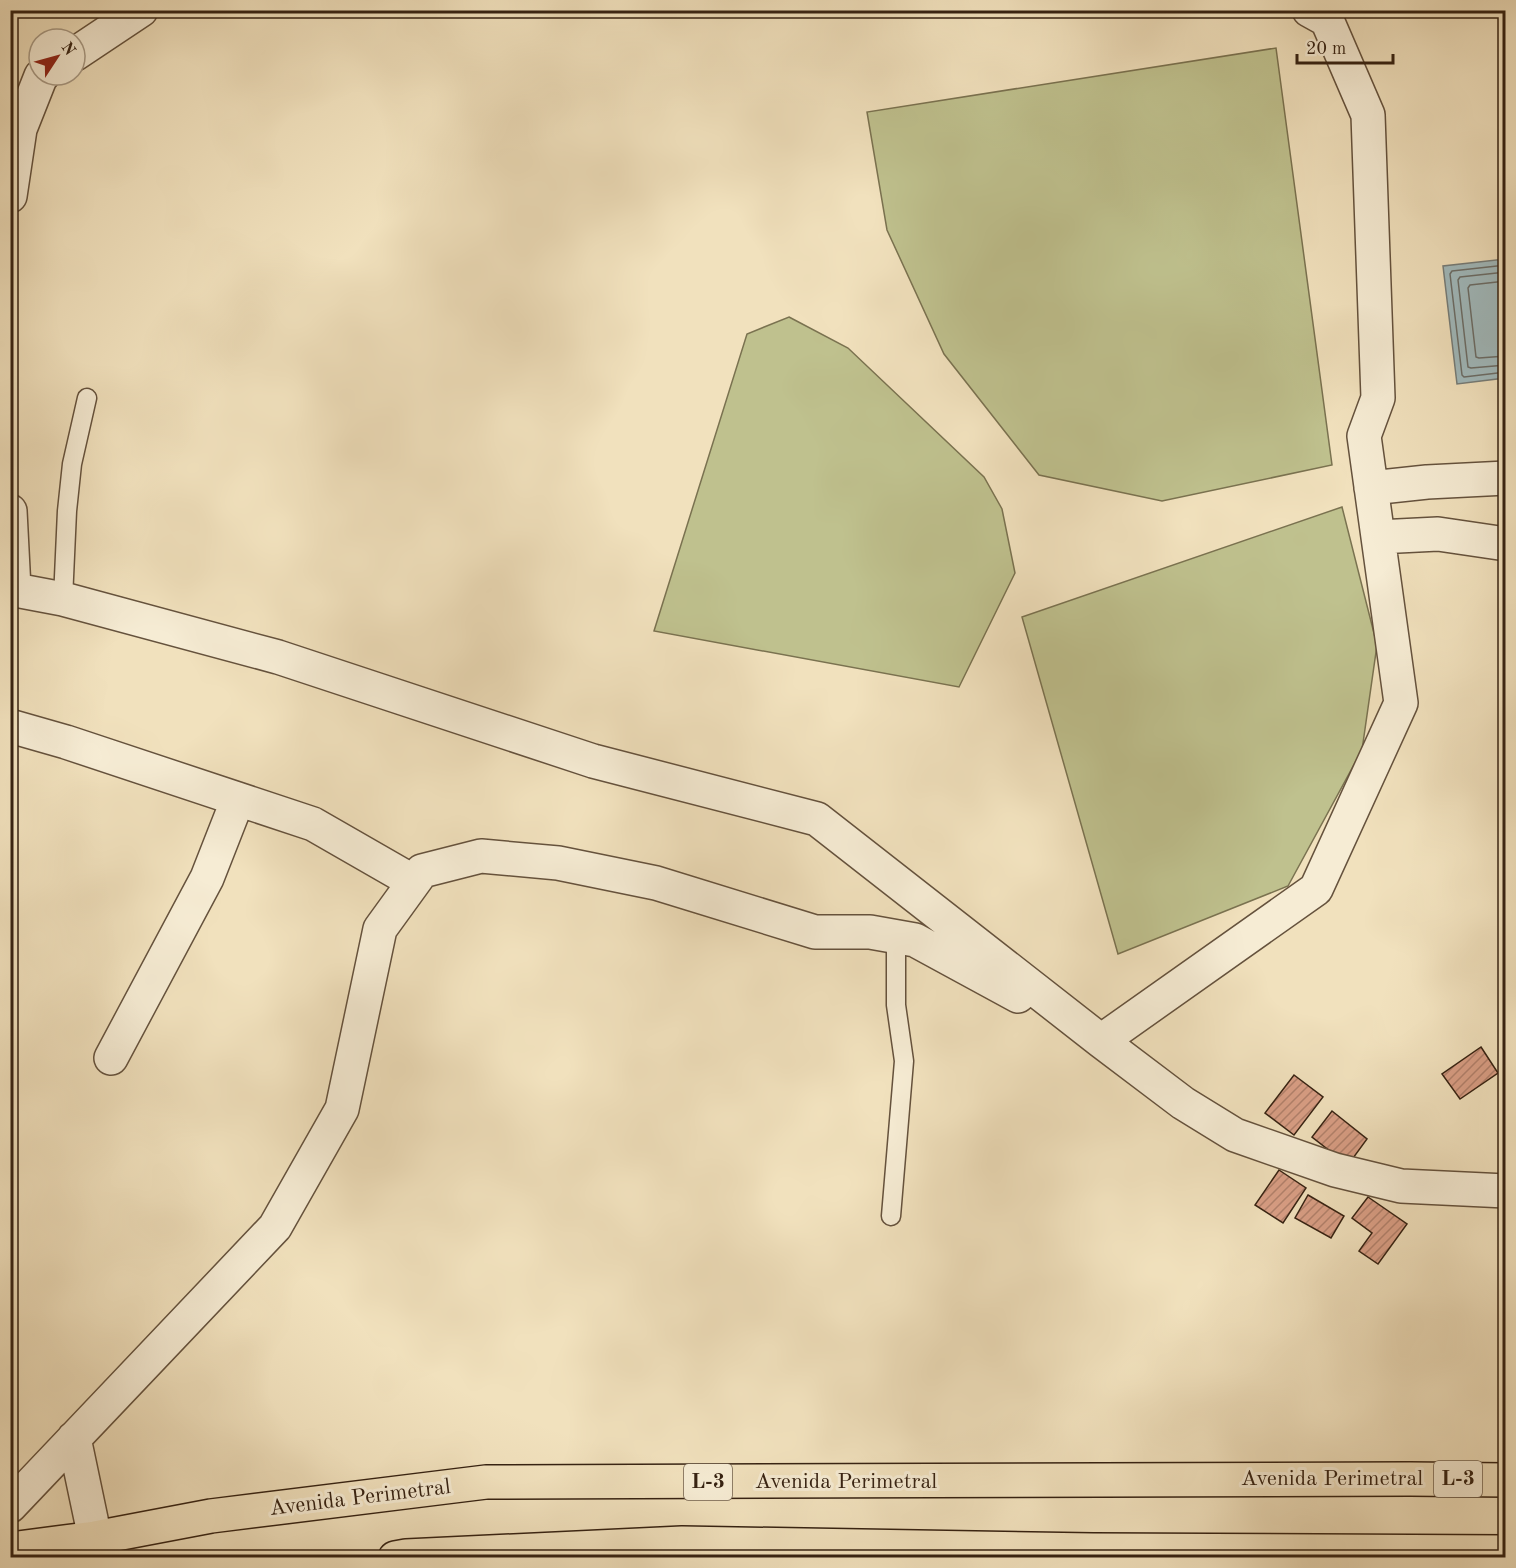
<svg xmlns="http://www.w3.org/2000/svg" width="1516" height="1568" font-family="'Old Standard TT',serif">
<defs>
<pattern id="building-hatch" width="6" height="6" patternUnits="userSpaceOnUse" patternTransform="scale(1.5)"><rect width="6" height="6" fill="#da9f86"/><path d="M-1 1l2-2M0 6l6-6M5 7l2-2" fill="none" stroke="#b2816c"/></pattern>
</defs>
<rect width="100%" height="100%" fill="#f1e1bd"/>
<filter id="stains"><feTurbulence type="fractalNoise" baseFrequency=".00333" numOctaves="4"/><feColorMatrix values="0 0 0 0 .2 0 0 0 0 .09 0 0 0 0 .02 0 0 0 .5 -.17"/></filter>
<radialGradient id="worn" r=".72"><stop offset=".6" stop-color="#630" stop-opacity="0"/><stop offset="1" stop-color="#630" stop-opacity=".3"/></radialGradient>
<path fill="#bfc18e" stroke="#7a7250" stroke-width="1.5" d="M1276,48L1332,465L1162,501L1039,475L944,354L887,230L867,112Z
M789,317L848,348L984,477L1002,509L1015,573L959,687L654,631L747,334Z
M1342,507L1377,645L1362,750L1288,886L1118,954L1022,617Z"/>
<path fill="#a1babd" stroke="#767d79" stroke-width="1.5" d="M1505,259V378L1457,384L1443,266Z"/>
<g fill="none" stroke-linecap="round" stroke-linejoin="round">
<path stroke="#6c6e68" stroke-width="1.5" d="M1506,265L1452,271L1450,274L1462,375L1464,377L1506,372
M1506,272L1460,277L1458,280L1468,367L1471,368L1506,365
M1506,281L1470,285L1468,288L1476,357L1479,358L1506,356"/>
</g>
<path fill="url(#building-hatch)" stroke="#362212" stroke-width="1.5" d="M1481,1047L1498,1073L1460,1099L1442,1074Z
M1294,1075L1323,1097L1294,1135L1265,1113Z
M1332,1111L1367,1139L1348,1165L1312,1137Z
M1279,1170L1306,1188L1283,1223L1255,1205Z
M1308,1195L1344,1216L1331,1238L1295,1218Z
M1368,1197L1407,1224L1378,1264L1359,1251L1372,1233L1352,1218Z"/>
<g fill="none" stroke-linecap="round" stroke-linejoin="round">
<defs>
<path id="lane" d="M63,599L67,511L72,464L87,398
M891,1216L904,1061L896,1005V937"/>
<path id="street" d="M75,54L141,10
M10,196L20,129L41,76L43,75
M1371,488L1427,482L1506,478
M10,511L14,589
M1378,537L1438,534L1506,544
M10,589L63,599L278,657L593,761L817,819L1101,1041L1183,1103L1235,1135L1335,1170L1401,1186L1506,1191
M10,726L66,742L313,824L414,882
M1101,1041L1316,889L1401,703L1364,436L1378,398L1368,115L1327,20L1309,10
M111,1058L207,878L238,799
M74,1438L95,1538
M10,1506L275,1227L342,1109L380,929L422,871L481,856L558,863L656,883L815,932H870L915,940L1018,996"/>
<path id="highway" d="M10,1549L95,1538L211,1516L486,1482L1410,1479L1506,1480
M395,1558L406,1556L682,1543L1093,1550L1506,1552"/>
</defs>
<use href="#lane" stroke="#65523d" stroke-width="21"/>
<use href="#street" stroke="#65523d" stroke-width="36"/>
<use href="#highway" stroke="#362212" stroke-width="36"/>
<use href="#lane" stroke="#f6ecd4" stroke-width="18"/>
<use href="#street" stroke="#f6ecd4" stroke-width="33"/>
<use href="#highway" stroke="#f1e1bd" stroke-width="33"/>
</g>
<g text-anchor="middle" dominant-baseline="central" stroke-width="6" stroke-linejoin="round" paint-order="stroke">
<g fill="#f6ecd4" stroke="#705f4c" stroke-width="1.5">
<rect x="1434" y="1461" width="48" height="36" rx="4.5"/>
<rect x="684" y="1464" width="48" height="36" rx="4.5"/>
</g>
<g font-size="21" font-weight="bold" fill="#362212">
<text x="1458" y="1479">L-3</text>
<text x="708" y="1482">L-3</text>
</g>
<g font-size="22" fill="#362212" stroke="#f6ecd4">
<text x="1332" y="1479">Avenida Perimetral</text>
<text x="846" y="1482">Avenida Perimetral</text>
<text transform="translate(360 1498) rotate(-7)">Avenida Perimetral</text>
</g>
</g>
<rect width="1516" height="1568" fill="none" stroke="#f1e1bd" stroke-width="36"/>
<rect x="12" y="12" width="1492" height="1544" fill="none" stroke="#362212" stroke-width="3"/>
<rect x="18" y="18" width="1480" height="1532" fill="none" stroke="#362212" stroke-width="1.5"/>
<g transform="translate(57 57) rotate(54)"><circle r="28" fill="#f6ecd4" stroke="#a99b86" stroke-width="1.5"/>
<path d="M0-4.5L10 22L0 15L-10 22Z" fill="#8f2418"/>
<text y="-9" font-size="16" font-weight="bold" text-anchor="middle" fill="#362212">N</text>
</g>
<path d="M1297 54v9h96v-9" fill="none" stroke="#362212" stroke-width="3"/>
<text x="1306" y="54" font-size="18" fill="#362212" stroke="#f6ecd4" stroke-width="4.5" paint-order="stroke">20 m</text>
<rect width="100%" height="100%" filter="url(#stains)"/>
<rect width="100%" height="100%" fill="url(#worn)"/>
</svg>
